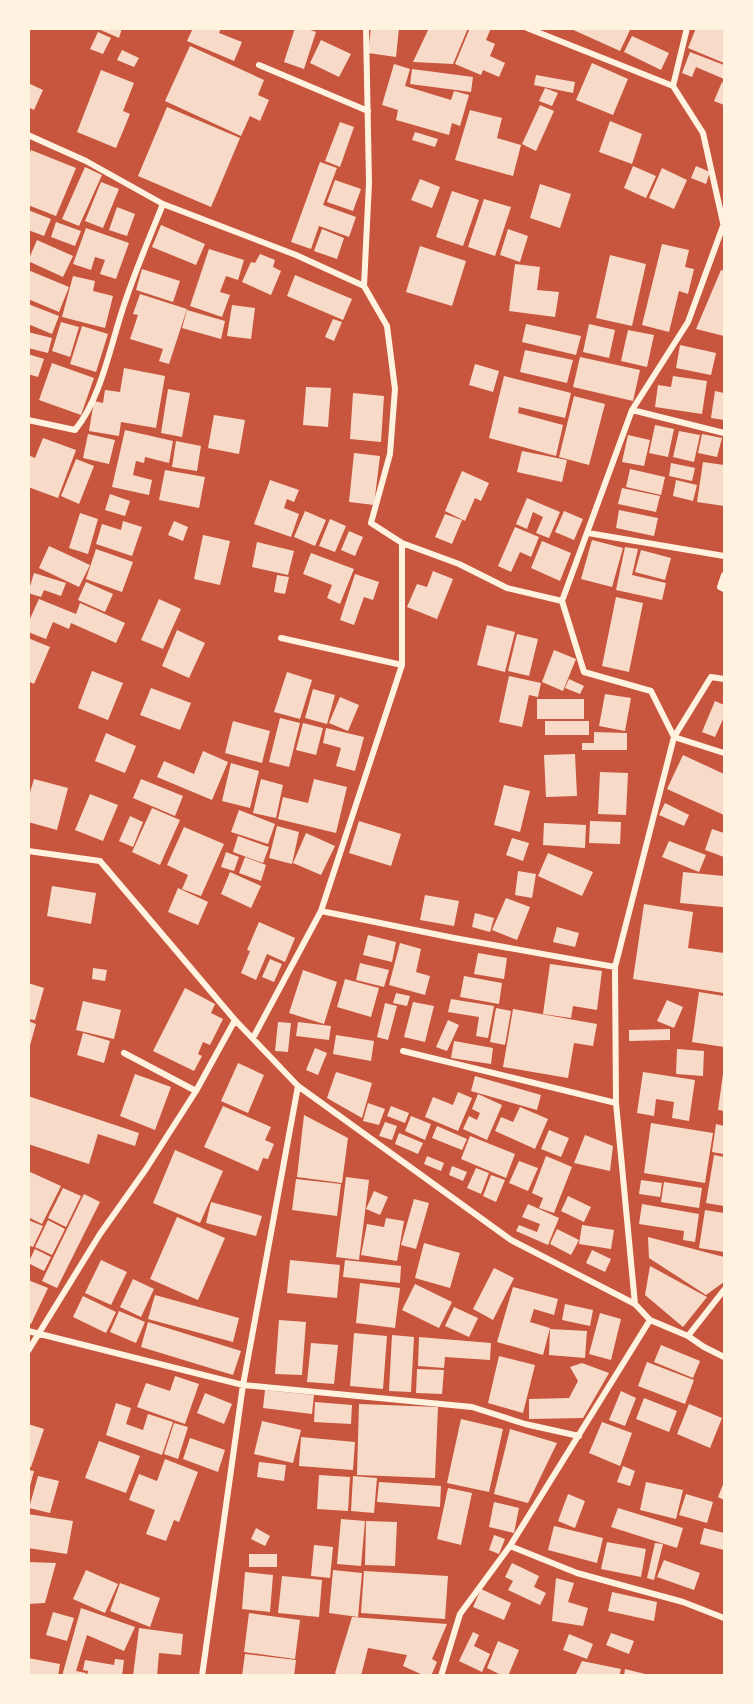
<svg xmlns="http://www.w3.org/2000/svg" width="753" height="1704" font-family="Jost,sans-serif">
<rect width="100%" height="100%" fill="#c8553d"/>
<path fill="#f7dbc8" d="M96,28H122L119,38Z
M193,28H221L219,33L242,42L234,61L187,41Z
M295,28H305L316,32L304,69L284,62Z
M371,28H399L396,57L368,53Z
M429,28H468L453,64L413,62Z
M470,28H491L486,40L495,44L490,56L505,63L499,77L483,70L481,75L455,64Z
M569,28H627L630,30L620,51Z
M696,28H718L724,31V63L688,48Z
M98,32L111,38L103,54L90,49Z
M632,36L669,53L661,70L624,52Z
M321,40L351,54L339,77L310,63Z
M190,46L264,80L258,95L269,100L260,121L250,116L241,136L165,101Z
M122,50L139,58L134,67L117,60Z
M690,52L724,65V79L696,67L692,77L682,73Z
M592,63L628,79L613,115L576,100Z
M394,64L410,69L405,86L451,100L454,91L469,95L460,126L452,123L449,135L396,120L398,110L382,105Z
M412,69L473,77L471,92L410,84Z
M101,70L134,83L123,111L130,114L116,148L77,132Z
M536,75L575,82L573,93L534,85Z
M722,82L724,83V105L714,101Z
M28,83L43,90L34,110L28,107Z
M545,88L558,93L552,106L539,101Z
M540,105L554,111L536,151L522,144Z
M167,107L240,138L211,207L138,176Z
M470,110L502,118L497,138L521,145L513,176L455,160Z
M610,121L642,134L632,164L599,152Z
M340,122L354,127L340,167L325,161Z
M415,132L438,139L435,147L412,140Z
M31,150L76,168L56,216L28,205V157Z
M320,162L337,168L323,205L356,217L349,237L319,226L311,249L291,242Z
M633,166L656,176L646,198L624,188Z
M696,166L710,172L706,184L691,178Z
M85,167L102,175L79,226L62,219Z
M662,168L687,180L674,209L649,198Z
M420,179L440,187L432,208L411,200Z
M335,180L361,189L353,211L327,202Z
M101,182L119,189L103,228L85,221Z
M540,184L571,194L560,228L530,218Z
M452,191L479,200L463,246L436,237Z
M484,199L511,207L495,256L468,247Z
M117,207L135,214L127,236L109,230Z
M28,210L51,219L44,236L28,230Z
M56,222L81,231L75,246L51,237Z
M161,225L205,244L196,265L152,247Z
M86,228L129,243L116,279L100,274L105,260L95,257L91,270L73,264Z
M322,229L344,238L337,259L314,251Z
M508,229L528,236L520,262L500,255Z
M37,240L73,256L63,277L28,261Z
M662,244L689,250L685,267L694,269L688,294L679,291L669,332L642,325Z
M420,246L466,261L452,306L406,292Z
M209,249L244,260L238,280L226,276L220,292L230,295L222,317L190,306Z
M260,254L275,260L273,267L281,271L271,295L242,282L251,262L255,263Z
M610,255L646,264L632,326L596,318Z
M515,264L540,267L537,290L559,292L555,317L509,311Z
M142,269L180,281L173,302L136,290Z
M28,270L69,287L59,312L28,299Z
M721,270L724,271V336L696,329Z
M295,275L352,299L343,320L287,296Z
M73,276L95,281L93,291L113,296L105,328L62,317Z
M140,294L187,309L169,364L159,361L163,349L130,339L138,315L133,314Z
M28,304L59,316L52,334L28,324Z
M232,305L255,308L251,339L227,336Z
M187,310L225,321L221,339L182,328Z
M333,319L342,322L334,341L325,337Z
M61,322L79,327L70,357L52,351Z
M526,324L581,336L576,355L522,342Z
M589,324L615,330L609,358L583,352Z
M82,326L108,334L96,372L70,364Z
M628,330L654,335L647,367L621,361Z
M28,332L52,338L48,353L28,348Z
M680,345L716,353L711,375L676,368Z
M525,350L573,360L567,383L520,372Z
M28,354L44,359L38,377L28,374Z
M580,357L640,370L633,401L573,387Z
M52,363L94,378L81,415L39,400Z
M475,364L499,371L493,392L469,385Z
M124,368L165,376L156,428L121,422L119,436L89,431L94,401L103,403L105,390L120,392Z
M504,376L571,393L565,418L519,407L518,413L563,425L556,456L489,438Z
M673,376L707,381L702,414L655,407L658,385L671,387Z
M306,387L331,388L328,427L303,425Z
M168,389L190,393L182,437L161,433Z
M715,391L724,393V420L711,418Z
M353,393L384,396L381,442L350,439Z
M574,396L605,404L589,465L559,457Z
M214,415L245,420L239,454L208,448Z
M655,425L674,429L668,457L649,453Z
M125,430L173,441L169,463L145,457L144,463L136,461L133,475L152,480L149,495L112,487Z
M679,431L700,435L694,462L673,457Z
M88,434L115,440L109,464L83,458Z
M702,434L722,438L717,457L698,453Z
M628,435L650,440L644,466L622,462Z
M43,438L76,450L58,498L28,487V455L35,458Z
M176,441L201,446L197,471L172,467Z
M522,451L567,460L562,482L517,472Z
M354,453L380,456L374,505L349,502Z
M76,459L94,466L79,504L61,496Z
M703,462L724,465V506L697,502Z
M671,463L695,468L692,481L669,476Z
M630,469L665,477L661,495L626,487Z
M165,470L205,477L199,508L159,500Z
M462,471L489,483L481,501L475,498L465,521L445,511Z
M270,480L299,490L294,502L287,499L284,508L299,514L291,537L254,524Z
M676,480L697,485L693,501L673,496Z
M622,488L660,496L656,512L618,504Z
M110,494L130,501L125,516L105,510Z
M527,498L560,512L549,538L536,533L543,517L533,512L527,529L516,524Z
M619,510L658,518L654,536L616,528Z
M305,511L326,520L315,546L294,537Z
M564,511L583,519L574,540L555,532Z
M80,513L98,519L88,554L69,548Z
M445,514L462,520L452,544L435,537Z
M330,519L346,526L335,552L319,546Z
M123,521L142,527L132,556L96,544L102,524L121,530Z
M174,521L188,527L183,541L168,535Z
M515,527L539,537L531,557L520,552L511,572L498,566Z
M349,531L363,537L355,556L341,550Z
M203,535L230,541L220,585L194,579Z
M592,540L623,548L612,587L581,579Z
M542,541L571,553L560,581L531,568Z
M257,542L294,551L288,575L252,567Z
M49,546L90,565L79,587L39,568Z
M625,547L638,549L632,575L666,583L662,600L616,590Z
M96,549L133,562L122,592L86,579Z
M641,550L671,558L665,580L635,572Z
M311,553L354,569L340,604L327,598L332,585L303,574Z
M433,571L453,579L437,619L407,607L417,584L427,587Z
M34,573L66,583L61,596L44,590L41,597L28,593Z
M355,574L379,582L373,600L364,597L354,625L340,620Z
M277,575L289,577L285,594L274,592Z
M86,582L113,594L105,612L78,600Z
M616,597L643,603L629,672L602,666Z
M39,599L76,614L80,603L125,623L116,643L71,623L69,629L53,622L46,639L28,632V623Z
M159,599L181,609L163,649L141,640Z
M487,625L515,632L505,672L477,665Z
M177,630L205,643L189,678L162,666Z
M517,634L538,639L529,676L508,671Z
M28,638L50,647L34,684L28,681Z
M554,650L576,659L563,691L542,682Z
M92,671L123,683L108,720L78,708Z
M287,672L312,680L300,719L274,712Z
M509,676L541,683L538,697L529,695L522,727L499,722Z
M569,679L584,686L580,694L565,688Z
M151,688L191,703L180,730L140,715Z
M313,689L335,695L327,724L305,718Z
M605,694L631,698L625,731L599,726Z
M340,697L359,705L348,731L329,723Z
M537,699H584V719H537Z
M715,701L724,705V717L715,737L702,732Z
M280,718L300,723L289,767L269,762Z
M233,721L270,731L262,763L225,753Z
M545,721H589V735H545Z
M303,723L323,728L316,755L296,750Z
M326,728L364,737L355,771L336,766L341,748L323,743Z
M594,732L627,733V750H582V743H594Z
M106,733L136,746L125,773L95,761Z
M203,751L228,762L212,800L157,777L164,761L194,774Z
M575,754L577,796L546,797L544,755Z
M683,755L724,774V815L667,789Z
M231,763L259,771L250,808L222,801Z
M600,772L628,773L626,815L598,814Z
M34,779L68,788L57,830L28,822V799Z
M141,779L183,796L175,816L133,798Z
M261,779L283,785L276,818L253,813Z
M314,779L347,787L336,833L278,819L283,797L308,803Z
M504,785L530,791L520,832L494,825Z
M90,794L118,805L103,841L75,830Z
M665,803L689,815L684,826L659,815Z
M152,808L180,820L160,865L132,852Z
M239,810L275,824L268,844L231,832Z
M130,816L143,822L133,847L119,841Z
M359,821L401,834L391,866L349,853Z
M590,821L621,822L620,844L589,843Z
M544,823L586,825L585,848L543,845Z
M277,826L299,832L292,864L269,858Z
M184,827L224,844L201,896L182,889L188,875L167,865Z
M712,829L724,833V857L705,850Z
M306,833L335,846L321,875L293,863Z
M238,836L269,847L263,863L233,852Z
M512,838L529,843L523,861L506,855Z
M669,841L706,855L699,872L662,857Z
M226,852L239,857L234,871L221,867Z
M548,853L593,872L582,896L538,876Z
M245,857L266,865L261,881L239,873Z
M518,871L536,874L532,898L515,895Z
M230,872L261,886L251,908L221,894Z
M683,872L724,876L723,907L680,903Z
M52,886L96,893L91,924L47,916Z
M178,888L208,902L198,925L168,912Z
M425,895L459,901L454,926L420,920Z
M506,898L530,907L517,940L492,930Z
M644,904L693,912L688,948L724,953V993L633,979Z
M475,913L494,918L490,932L472,927Z
M259,922L295,938L285,962L267,954L256,980L241,973L250,951L247,950Z
M557,927L579,933L575,947L553,942Z
M368,935L396,942L392,962L363,955Z
M400,943L421,949L416,972L430,976L425,995L389,985Z
M478,953L507,958L504,979L474,974Z
M270,959L282,964L274,982L262,977Z
M360,963L389,970L384,987L356,980Z
M550,964L602,971L597,1010L573,1006L571,1018L543,1014Z
M93,968L107,970L105,981L92,979Z
M303,970L337,982L324,1024L289,1013Z
M464,976L502,983L499,1004L460,997Z
M345,979L379,988L371,1017L337,1007Z
M28,983L44,988L35,1020L28,1019Z
M185,988L215,1004L211,1013L223,1019L210,1045L203,1042L198,1054L202,1056L194,1071L153,1051Z
M699,992L724,996V1047L692,1042Z
M396,993L410,996L407,1006L393,1003Z
M451,999L494,1006L488,1038L476,1036L479,1017L448,1012Z
M667,1000L683,1007L674,1028L657,1021Z
M83,1001L121,1010L114,1039L76,1030Z
M413,1002L434,1006L425,1042L404,1037Z
M385,1003L397,1006L388,1040L377,1037Z
M496,1008L511,1011L505,1045L490,1042Z
M513,1009L597,1024L593,1046L574,1043L568,1078L503,1067Z
M448,1020L459,1025L447,1051L436,1047Z
M28,1021L36,1024L29,1049H28Z
M278,1022L291,1023L288,1052L275,1051Z
M298,1022L331,1026L329,1040L296,1036Z
M670,1029V1040L629,1041V1030Z
M83,1033L110,1041L104,1063L77,1055Z
M336,1035L374,1041L371,1061L333,1054Z
M454,1041L493,1048L491,1064L451,1058Z
M315,1048L327,1053L318,1075L306,1070Z
M677,1049L704,1051L703,1076L676,1074Z
M238,1063L264,1075L248,1113L221,1101Z
M336,1072L372,1083L362,1118L327,1098Z
M643,1072L695,1080L689,1121L672,1118L674,1102L656,1099L654,1116L637,1113Z
M135,1074L171,1087L155,1130L120,1116Z
M723,1074H724V1111L718,1110Z
M475,1076L541,1095L537,1110L471,1091Z
M458,1092L472,1098L458,1131L425,1117L433,1097L453,1105Z
M478,1094L502,1105L487,1140L463,1129L469,1116L477,1120L480,1113L472,1109Z
M28,1096L139,1133L135,1146L98,1134L89,1164L28,1144Z
M368,1103L385,1109L379,1125L363,1121Z
M223,1106L271,1127L265,1140L274,1144L268,1159L263,1158L258,1171L204,1147Z
M391,1106L409,1113L405,1123L387,1116Z
M520,1107L548,1119L535,1149L495,1131L501,1117L513,1122Z
M304,1115L348,1138L342,1183L297,1177Z
M411,1116L431,1124L425,1140L405,1131Z
M385,1122L397,1126L392,1140L379,1136Z
M651,1123L713,1133L705,1183L644,1173Z
M716,1124L724,1126V1154L712,1152Z
M437,1126L467,1139L462,1150L432,1138Z
M549,1130L569,1138L561,1157L541,1149Z
M399,1133L423,1143L418,1154L395,1144Z
M585,1135L613,1146L610,1171L574,1163Z
M470,1136L515,1154L506,1178L461,1159Z
M175,1150L223,1171L200,1223L153,1203Z
M714,1155L724,1157V1206L706,1203Z
M427,1156L444,1163L441,1171L424,1164Z
M546,1156L572,1167L554,1213L539,1208L543,1198L532,1193Z
M519,1161L538,1168L528,1191L509,1183Z
M452,1166L467,1172L463,1181L449,1175Z
M476,1168L489,1173L481,1194L467,1188Z
M28,1171L61,1186L42,1224L28,1217Z
M491,1175L505,1180L496,1202L483,1196Z
M346,1177L369,1180L359,1260L336,1257Z
M296,1179L341,1184L337,1216L292,1210Z
M641,1180L662,1183L660,1197L639,1194Z
M664,1182L702,1188L699,1208L661,1202Z
M63,1188L81,1196L66,1227L48,1218Z
M374,1191L388,1197L380,1215L366,1209Z
M84,1194L100,1202L57,1288L42,1281Z
M568,1196L591,1207L584,1222L561,1211Z
M414,1199L429,1203L416,1249L401,1245Z
M211,1202L262,1216L256,1236L206,1223Z
M528,1204L559,1218L548,1245L516,1231L519,1225L537,1232L540,1224L522,1217Z
M642,1204L699,1214L695,1242L683,1240L684,1231L639,1224Z
M705,1210L724,1213V1252L699,1248Z
M177,1217L225,1238L198,1300L150,1279Z
M386,1218L404,1221L397,1261L361,1255L367,1224L384,1227Z
M28,1220L43,1226L33,1247L28,1245Z
M48,1220L65,1229L52,1255L35,1247Z
M582,1225L614,1230L611,1249L579,1244Z
M557,1229L579,1240L571,1255L550,1244Z
M648,1237L724,1257V1282L706,1295L649,1258Z
M424,1243L460,1253L450,1288L415,1278Z
M35,1249L51,1257L44,1271L28,1263Z
M592,1250L611,1259L605,1272L586,1263Z
M101,1260L127,1272L111,1305L85,1293Z
M290,1260L340,1265L337,1298L287,1293Z
M345,1260L401,1266L400,1283L343,1277Z
M650,1266L707,1297L683,1327L645,1295Z
M494,1268L514,1278L493,1320L473,1309Z
M133,1279L154,1289L141,1317L120,1307Z
M28,1280L48,1288L31,1324L28,1323Z
M360,1283L400,1288L395,1328L356,1323Z
M415,1284L452,1302L439,1328L402,1310Z
M513,1287L558,1299L554,1315L534,1309L530,1322L550,1328L543,1355L497,1342Z
M155,1295L239,1318L233,1342L148,1319Z
M83,1296L116,1312L106,1333L73,1317Z
M565,1304L593,1310L590,1326L562,1320Z
M454,1307L478,1318L469,1337L445,1326Z
M119,1311L145,1322L136,1343L110,1332Z
M600,1313L621,1319L611,1360L589,1354Z
M279,1320L306,1322L302,1375L275,1374Z
M148,1322L241,1351L233,1375L141,1347Z
M550,1329L587,1331L585,1358L549,1355Z
M354,1333L387,1336L383,1389L350,1386Z
M392,1335L414,1337L411,1392L389,1391Z
M419,1337L491,1343L490,1360L445,1357L444,1368L418,1366Z
M311,1343L338,1345L334,1384L307,1382Z
M661,1345L700,1361L693,1378L654,1362Z
M499,1356L535,1365L523,1413L488,1403Z
M647,1362L694,1380L685,1404L638,1386Z
M582,1363L609,1373L583,1418L529,1419V1399L569,1398L578,1381L570,1367Z
M417,1369L444,1370L442,1394L416,1393Z
M175,1376L199,1384L185,1424L137,1407L146,1383L170,1391Z
M265,1390L314,1395L312,1414L263,1408Z
M621,1391L636,1398L625,1426L609,1420Z
M205,1393L232,1404L224,1424L197,1413Z
M644,1398L677,1411L669,1432L636,1419Z
M315,1402L352,1405L351,1424L314,1422Z
M116,1403L131,1408L126,1424L143,1430L148,1414L173,1422L162,1455L106,1435Z
M359,1404L438,1407L435,1478L357,1475Z
M689,1404L722,1418L710,1448L677,1434Z
M461,1419L503,1429L489,1492L447,1483Z
M262,1421L301,1430L293,1463L254,1454Z
M602,1422L632,1433L620,1466L589,1453Z
M174,1423L188,1427L178,1459L164,1454Z
M28,1424L44,1429L31,1467L28,1466Z
M510,1429L557,1443L528,1503L494,1494Z
M301,1437L355,1442L353,1470L299,1466Z
M190,1438L225,1450L218,1472L183,1459Z
M99,1441L140,1456L126,1493L85,1478Z
M165,1459L198,1472L179,1522L174,1520L166,1541L146,1534L155,1510L129,1500L139,1474L157,1481Z
M259,1462L286,1465L284,1481L257,1477Z
M623,1466L635,1471L630,1486L617,1482Z
M28,1470L34,1471L29,1490H28Z
M319,1475L350,1477L348,1511L317,1509Z
M38,1476L59,1481L50,1513L29,1508Z
M353,1476L377,1478L374,1513L351,1511Z
M379,1482L441,1486L440,1507L377,1502Z
M646,1482L683,1490L676,1519L640,1510Z
M724,1482V1500L718,1497Z
M448,1488L472,1493L461,1545L437,1539Z
M568,1494L585,1501L575,1528L558,1521Z
M686,1494L713,1502L707,1523L679,1515Z
M494,1502L519,1508L514,1533L489,1527Z
M618,1508L683,1528L677,1548L611,1527Z
M28,1514L73,1521L67,1554L28,1548Z
M341,1519L365,1521L361,1566L337,1564Z
M366,1521L397,1522L395,1566L365,1565Z
M554,1526L603,1538L597,1563L548,1550Z
M256,1528L270,1536L265,1546L251,1539Z
M704,1528L724,1533V1550L700,1544Z
M494,1535L505,1539L499,1554L489,1550Z
M607,1542L646,1549L641,1577L601,1569Z
M655,1543L663,1544L654,1580L647,1578Z
M314,1545L333,1547L330,1578L311,1576Z
M249,1554H277V1567H249Z
M664,1560L700,1573L694,1590L657,1577Z
M28,1562L56,1563L45,1603L28,1604Z
M512,1563L539,1576L534,1587L546,1593L540,1605L508,1590L513,1581L505,1577Z
M86,1570L118,1584L105,1613L73,1599Z
M333,1570L362,1573L358,1617L329,1613Z
M364,1571L448,1576L445,1619L361,1613Z
M245,1572L273,1575L270,1612L242,1609Z
M282,1576L322,1580L319,1617L278,1613Z
M556,1578L574,1583L568,1602L588,1608L583,1626L552,1621Z
M120,1583L160,1598L150,1627L110,1611Z
M481,1589L511,1603L504,1620L473,1607Z
M612,1592L657,1602L654,1621L608,1611Z
M81,1608L135,1627L124,1651L87,1635L76,1671L86,1673L85,1676H62Z
M53,1612L74,1618L67,1641L46,1635Z
M249,1613L300,1620L295,1659L244,1652Z
M352,1617L447,1624L432,1659L437,1662L431,1676H425L403,1666L407,1655L368,1648L361,1676H341L335,1673Z
M139,1628L183,1634L181,1655L159,1653L157,1676H133Z
M473,1632L479,1635L474,1646L490,1654L482,1672L459,1661Z
M611,1633L634,1641L629,1654L606,1645Z
M569,1634L593,1644L587,1659L563,1650Z
M498,1641L519,1650L508,1676H503L487,1668Z
M245,1654L296,1660L294,1676H242Z
M28,1658L60,1664L58,1676H28Z
M115,1659L124,1660L122,1676H87L88,1671L83,1670L85,1660L114,1665Z
M582,1661L621,1669L619,1676H575Z
M625,1669L649,1675V1676H624Z"/>
<g fill="none" stroke-linecap="round" stroke-linejoin="round">
<path stroke="#fff3e0" stroke-width="6" d="M527,28L673,86L703,133L724,227
M259,65L368,111
M673,86L687,28
M28,135L86,161L163,204L296,255L364,286
M632,410L724,433
M28,420L75,430C102,397 111,342 125,302C136,269 150,236 163,204
M588,533L724,556
M402,543L459,564L507,588L562,601L584,672L651,691L674,737L724,753
M724,575L720,587L724,589
M562,601L632,410L688,322L723,226
M281,638L402,665
M28,851L100,861L235,1020L298,1086L511,1240L635,1304L650,1320L688,1336L704,1347L724,1357
M321,911L454,938L615,967
M253,1038L321,911L402,665V543L371,523L390,454L395,389L387,326L364,286L369,183L366,28
M403,1051L616,1103
M124,1053L196,1091
M635,1304L616,1103L615,967L674,737L711,677L724,679
M28,1331L243,1385L472,1407L525,1424L579,1436
M688,1336L724,1290
M28,1351L100,1234L146,1169L196,1091L235,1020
M510,1546L577,1573L683,1602L724,1618
M202,1676L243,1385L298,1086
M441,1676L460,1614L510,1546L650,1320"/>
</g>
<rect width="753" height="1704" fill="none" stroke="#fff3e0" stroke-width="60"/>
</svg>
